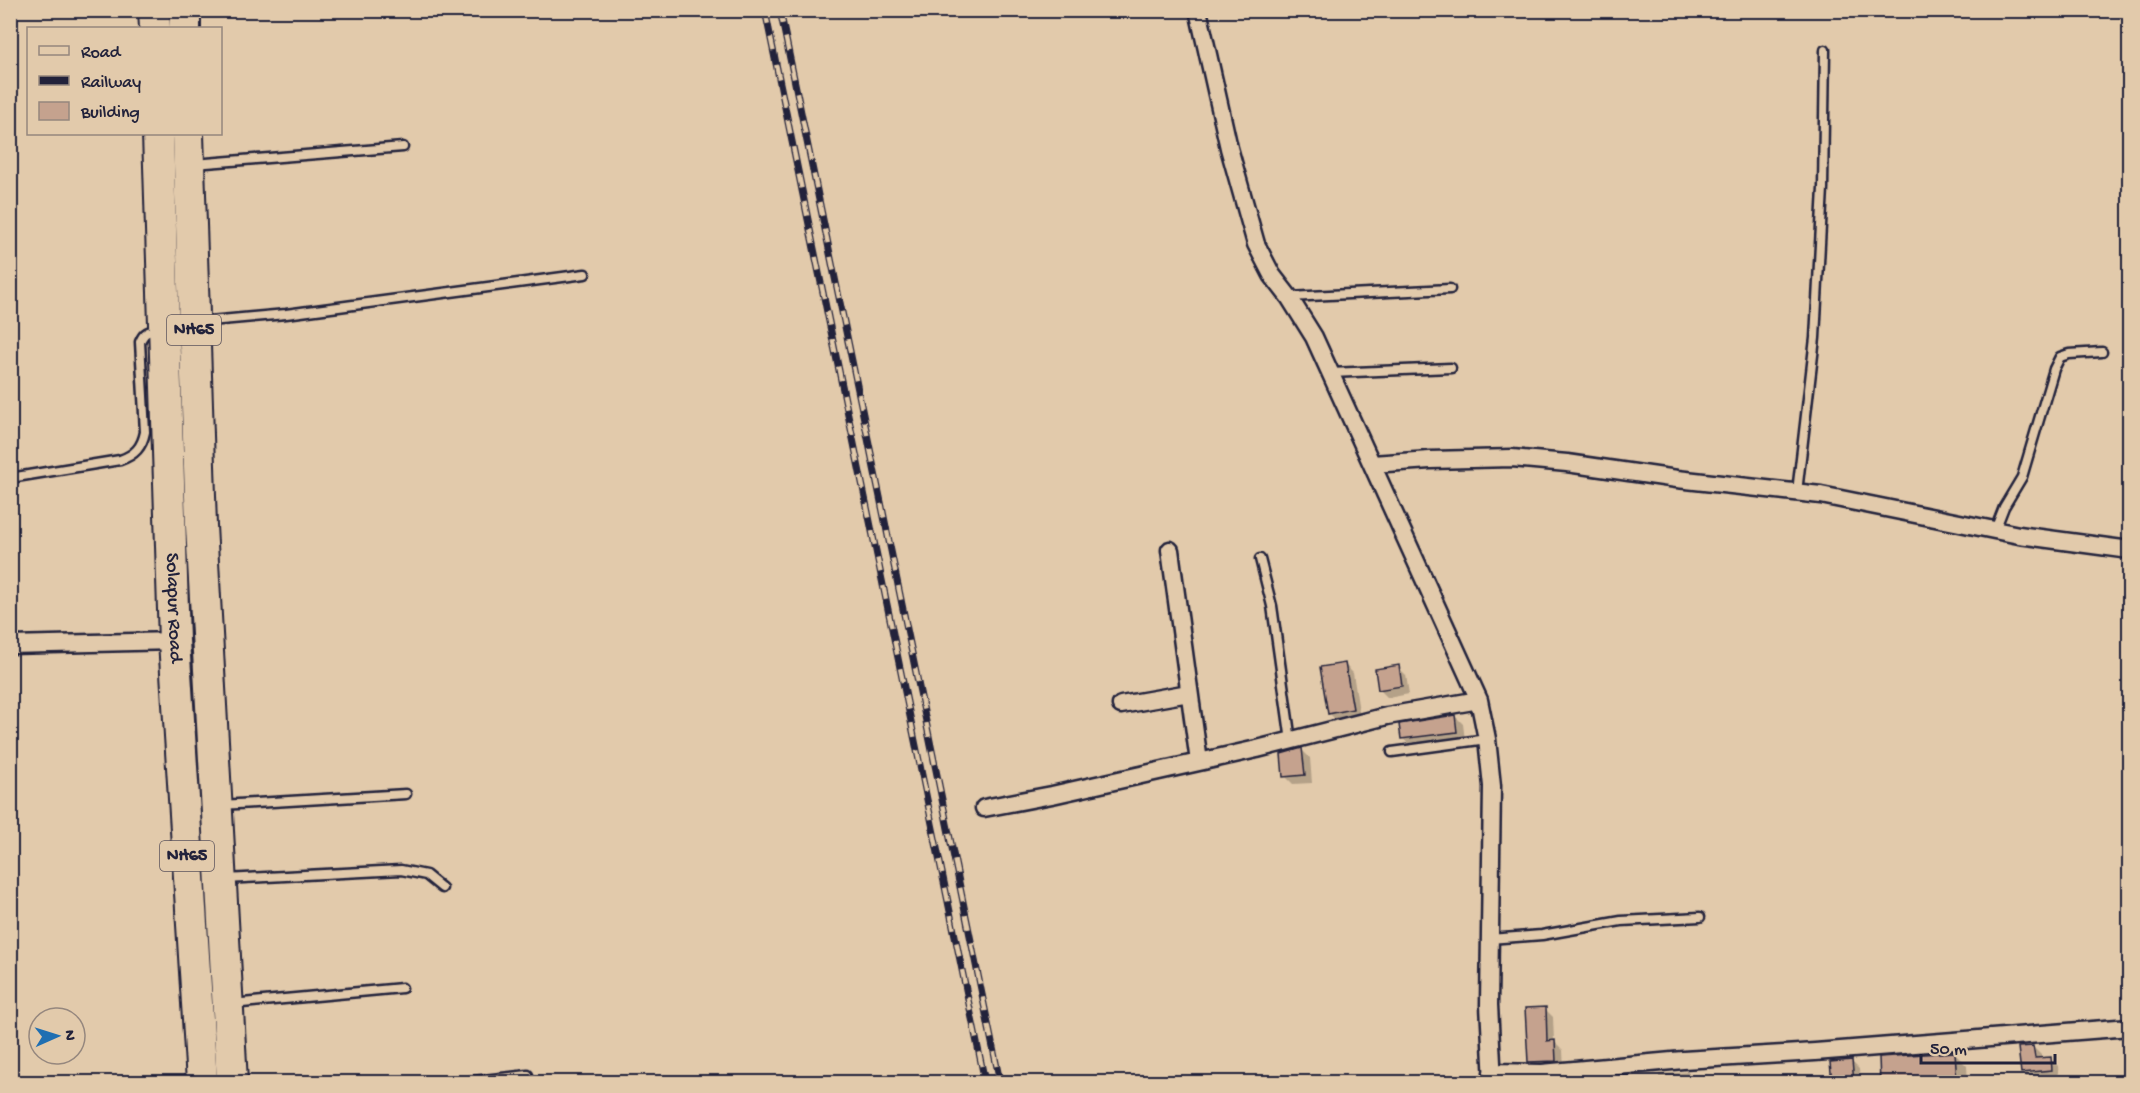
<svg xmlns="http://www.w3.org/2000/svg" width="2140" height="1093" font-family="'Gochi Hand',sans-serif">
<rect width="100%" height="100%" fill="#e2caab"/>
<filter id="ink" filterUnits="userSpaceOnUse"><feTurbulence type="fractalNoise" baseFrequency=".0167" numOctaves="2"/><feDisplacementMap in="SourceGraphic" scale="12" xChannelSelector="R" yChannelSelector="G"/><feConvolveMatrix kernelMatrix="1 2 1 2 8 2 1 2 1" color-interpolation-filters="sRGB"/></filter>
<g filter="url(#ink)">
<path fill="#0003" d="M1345,665L1353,673L1360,717L1337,721L1329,713Z
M1398,667L1406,675L1409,694L1388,698L1379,689Z
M1455,716L1463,724L1465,740L1411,746L1402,738Z
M1302,750L1310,758L1312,783L1293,784L1285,776Z
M1545,1009L1553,1017L1554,1041L1563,1050L1564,1069L1538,1070L1530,1062Z
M2033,1047L2041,1055V1059L2050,1058L2058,1066L2059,1078L2030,1081L2022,1073Z
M1954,1053L1967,1066L1968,1082H1882Z
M1851,1061L1859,1069L1860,1082H1833Z
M1688,1072L1697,1080V1082H1659V1074Z"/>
<path fill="#c5a28e" stroke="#22223b" stroke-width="1.5" d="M1345,663L1353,709L1328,714L1320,667Z
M1399,665L1402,686L1378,690L1375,669Z
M1455,715L1457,732L1401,739L1399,724Z
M1302,748L1305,775L1283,777L1281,754Z
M1546,1007L1547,1041L1555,1040L1556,1061L1528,1062L1525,1008Z
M2033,1046L2035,1058L2051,1057L2052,1070L2021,1073L2018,1047Z
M1955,1052L1957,1083H1880L1879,1057Z
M1852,1060L1854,1083H1832L1830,1062Z"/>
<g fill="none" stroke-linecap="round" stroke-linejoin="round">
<defs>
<path id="lane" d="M194,164L403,147
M1289,297L1450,289
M199,322L286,314L585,274
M1330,373L1451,368
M10,478L120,460C135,455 142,447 145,432L140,342C144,332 148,331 159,330
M1797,492L1815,338L1823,188L1825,50
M1995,530L2004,507L2022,477L2054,369L2060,357L2069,354L2102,352
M1260,559L1272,606L1291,741
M1392,752L1487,739
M221,805L406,794
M226,879L401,870L426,875L442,888
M1489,939L1542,935L1621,921L1700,917
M232,1004L402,988
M464,1082L528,1075"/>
<path id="street" d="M1198,10L1229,148L1256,244L1272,275L1289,297L1314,337L1479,700L1487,739L1492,786L1489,1005L1493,1082
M1372,464L1430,460L1512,458L1567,463L1677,479L1821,495L2019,535L2130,550
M1170,550L1199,762
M10,645L174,641
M1121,705L1189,693
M984,808L1052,795L1257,749L1387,716L1479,700
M1492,1072L1542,1073L1683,1060L1815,1052L2130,1027"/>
<g id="highway">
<path d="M154,10L155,28"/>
<path d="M185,10V28"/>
<path id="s1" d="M158,134L174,641L202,1082"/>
<path d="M188,134L201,526L232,1082"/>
</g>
</defs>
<use href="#lane" stroke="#22223b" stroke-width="13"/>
<use href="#street" stroke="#22223b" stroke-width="21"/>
<use href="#highway" stroke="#22223b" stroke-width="34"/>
<use href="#lane" stroke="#e2caab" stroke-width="8"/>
<use href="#street" stroke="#e2caab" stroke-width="16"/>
<use href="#highway" stroke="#e2caab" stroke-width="30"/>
<defs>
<path id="rail" d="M765,10L985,1082
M780,10L1000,1082"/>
</defs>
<use href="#rail" stroke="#22223b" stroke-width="7"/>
<use href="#rail" stroke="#e2caab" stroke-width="4.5" stroke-dasharray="14" stroke-linecap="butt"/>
</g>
</g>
<g text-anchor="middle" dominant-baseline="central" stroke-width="5" stroke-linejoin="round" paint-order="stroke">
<g fill="#e2caab" stroke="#5c545d" stroke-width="1.5">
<rect x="167" y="315" width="54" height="30" rx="4.5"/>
<rect x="160" y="841" width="54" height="30" rx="4.5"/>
</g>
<g font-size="18" font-weight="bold" fill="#22223b">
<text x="194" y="330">NH65</text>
<text x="187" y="856">NH65</text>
</g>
<g font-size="20" fill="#22223b" stroke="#e2caab">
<text stroke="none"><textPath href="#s1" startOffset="474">Solapur Road</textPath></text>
</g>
</g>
<rect width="2140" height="1093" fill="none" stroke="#e2caab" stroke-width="36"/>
<rect x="18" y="18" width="2104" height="1057" fill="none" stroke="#22223b" stroke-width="2" filter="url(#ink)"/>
<rect x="27" y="27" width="195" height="108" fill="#e2caab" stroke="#95877e" stroke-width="1.5"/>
<rect x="39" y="46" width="30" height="9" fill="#e2caab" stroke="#95877e" stroke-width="1.5"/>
<text x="81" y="57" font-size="18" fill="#22223b">Road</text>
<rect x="39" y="76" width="30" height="9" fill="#22223b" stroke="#95877e" stroke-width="1.5"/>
<text x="81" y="87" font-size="18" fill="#22223b">Railway</text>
<rect x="39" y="102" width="30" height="18" fill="#c5a28e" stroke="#95877e" stroke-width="1.5"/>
<text x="81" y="117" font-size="18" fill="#22223b">Building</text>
<g transform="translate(57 1036) rotate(87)"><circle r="28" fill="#e2caab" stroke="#95877e" stroke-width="1.5"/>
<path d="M0-4.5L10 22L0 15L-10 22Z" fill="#1f6fb2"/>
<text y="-9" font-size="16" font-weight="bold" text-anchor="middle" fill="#22223b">N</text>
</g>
<path d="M1921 1054v9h134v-9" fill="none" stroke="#22223b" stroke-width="3"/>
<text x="1930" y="1054" font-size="18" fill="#22223b" stroke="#e2caab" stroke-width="4.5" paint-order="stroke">50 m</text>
</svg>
